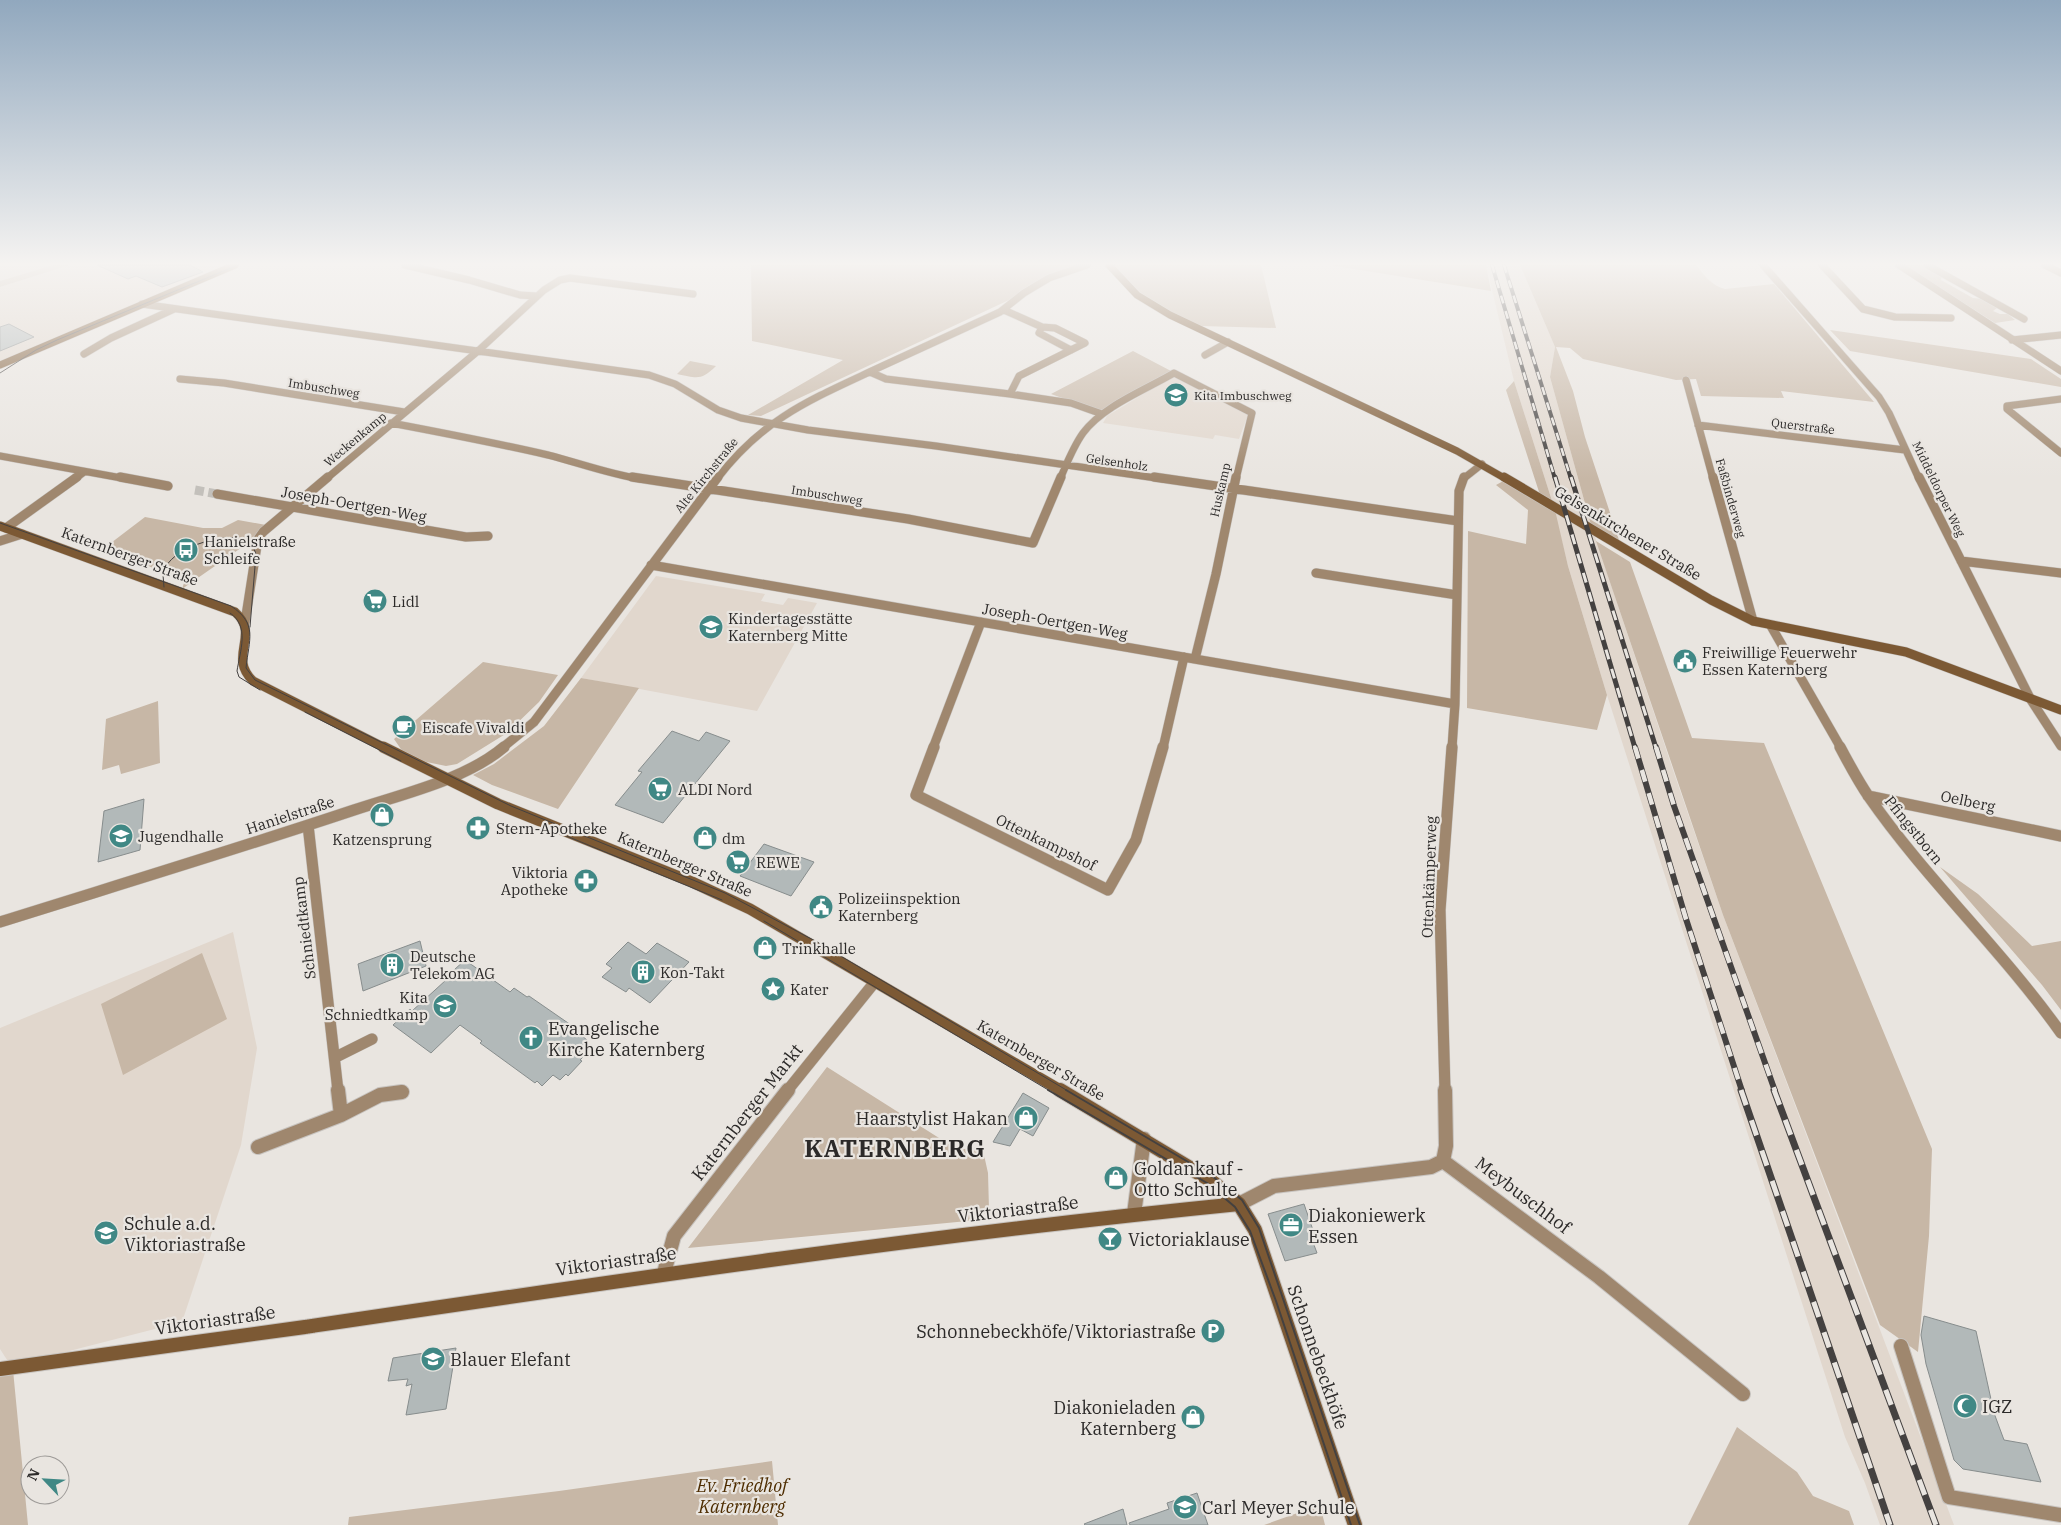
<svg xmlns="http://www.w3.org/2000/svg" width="2061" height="1525" font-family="'IBM Plex Serif',serif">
<rect width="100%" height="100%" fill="#e9e5e0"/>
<path fill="#e1d7cd" d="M0,265H52L0,281Z
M71,265H232L0,365V287Z
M1486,265H1520L1555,347L1550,377L1591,525L1676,779L1723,915L1954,1525H1880L1865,1483L1845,1437L1607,695L1568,566L1552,501L1514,381Z
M1173,376L1248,415L1239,439L1215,435L1213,439L1103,423L1107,416Z
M656,576L765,594L761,601L783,605L788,598L817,603L757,711L581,678Z
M233,932L257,1048L241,1145L182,1322L11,1366L0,1349V1028Z"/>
<path fill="#c7b7a6" d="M53,265H70L0,287V281Z
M751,265H1075L1009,300L761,416L748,415L843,360L752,341Z
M1114,265H1261L1276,328L1201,326L1171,313L1139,295Z
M1329,265H1486L1491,291Z
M1520,265H1696C1704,275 1712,286 1725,289L1774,284L1874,402L1781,391L1784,398L1701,396L1696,379L1676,380L1583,359L1570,348L1556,347L1573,391L1585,437L1620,543L1591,525L1550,377L1555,347Z
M1904,265H1923L1942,276L1941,280L1973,298L1983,299L1997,308L1993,311L2000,314H2008L2015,320L1995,323Z
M1830,330L2031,359L2061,379V387L1850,351Z
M1133,351L1171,371L1101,412L1051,394Z
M690,361L716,366C701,381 697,378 677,374Z
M1514,381L1552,501L1540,495L1506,390Z
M1507,479L1555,510L1568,566L1607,695L1597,730L1467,708L1468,531L1526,544L1528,510L1496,485Z
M145,517L203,528H222L238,520L266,525L248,543L182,589L185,580L103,549Z
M1596,541L1630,562L1692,738L1764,743L1932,1149L1929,1236L1918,1352L1880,1325L1723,915Z
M483,662L558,675L539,702L507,733L457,764L446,766L407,758L394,739Z
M581,678L639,688L558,809L492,785L473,775L494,764L544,726Z
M158,701L160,763L121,774L119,765L102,770L106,719Z
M1940,867L1978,894L2032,946L2061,941V1010L2042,985Z
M202,953L227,1019L123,1075L101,1004Z
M827,1067L958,1150L982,1146L988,1173L989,1209L978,1220L688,1248Z
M13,1370L28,1525H0V1371Z
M1737,1427L1797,1472L1813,1496L1849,1511L1854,1525H1688Z
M772,1461L778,1525H348L349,1517L559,1491Z
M1320,1505L1325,1525H1264Z"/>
<path fill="#b2b9b9" stroke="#878d8d" d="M97,265H190L203,272L162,287L136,276L128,279Z
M9,324L34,337L0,351V327Z
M672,731L699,741L706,732L730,741L663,823L615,805L642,772L638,771Z
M144,799L140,850L98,862L104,811Z
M764,844L814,862L791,896L740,876Z
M420,941L426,966L363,991L358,964Z
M628,942L646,954L657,943L689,962L650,1003L629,988L626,992L602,977L612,968L606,964Z
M465,960L510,992L514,988L527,997L529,996L584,1034L582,1036L587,1040L578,1050L585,1055L580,1060L582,1061L568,1076L566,1074L560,1080L553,1075L542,1086L537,1081L535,1083L480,1043L482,1041L460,1025L431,1053L393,1025L410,1009L412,1011L446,980L444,979Z
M1023,1093L1049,1108L1033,1136L1020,1129L1010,1146L993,1142Z
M1304,1204L1315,1236L1311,1237L1317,1253L1285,1261L1268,1214Z
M1924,1316L1976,1331L1994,1413L2004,1440L2027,1444L2041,1482L1963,1469L1954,1460L1926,1364L1921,1335Z
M456,1348L446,1409L406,1415L412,1384L406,1386L408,1379L388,1381L393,1358Z
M1197,1493L1208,1525H1130L1129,1523L1169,1509L1167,1503Z
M1123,1509L1127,1525H1085L1084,1524Z"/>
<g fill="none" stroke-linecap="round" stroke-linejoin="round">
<path stroke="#c3c0bb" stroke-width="9" stroke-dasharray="9 4.5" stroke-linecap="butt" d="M195,490L217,494"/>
<defs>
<path id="street-far3" d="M405,265L469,280L520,295L536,296
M1763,265L1879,397L1889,413L1919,479
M1822,265L1863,309L1895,317L1951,318
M1899,265L2061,371
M1927,265L2024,319
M2045,265L2061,273
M142,304L649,375L675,384L718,410L741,418L808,430L936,446L1163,479
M1042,327L1039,333L1071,350
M2012,340L2061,335
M84,354L111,338L174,309
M1205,355L1228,342
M870,372L886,379L1010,394L1019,376L1085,343L1055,328L1042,327L1004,310
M180,379L224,383L404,412
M1686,380L1713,479
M1010,394L1071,403L1102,414
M2061,399L2007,406V409L2061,453
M391,423C444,433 496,443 548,455C579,463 609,474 640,479
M1698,425L1905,450
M0,456L127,479
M75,479L84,472
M326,479L478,351L544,290L560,280L570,278L693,294
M717,479C763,418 812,399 878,368C919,349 959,331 1000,312L1024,293L1049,278L1087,265
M1060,479C1067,463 1073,447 1083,433C1103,406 1145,390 1174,373L1252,413L1236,479
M1463,479L1482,464"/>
<path id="street-far2" d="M120,477L168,486
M632,477L908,519L1033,543L1061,477
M1154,477L1458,521
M1713,477L1753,621
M1919,477L2031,700L2061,746
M217,494L466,537L488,536
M6,528L77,477
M0,541L22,534
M1961,561L2061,573
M651,565L1455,704
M1316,573L1457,595
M245,622L258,539L263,532L328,477
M1771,626L1841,748
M1195,659L1216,574L1236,477
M502,748L534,722L718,477
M933,748L981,622
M1163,748L1184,657
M1452,748L1455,704L1459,491L1464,477"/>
<path id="street-far1" d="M934,747L916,795L1108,890L1136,840L1163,747
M1840,747C1849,764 1858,781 1869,797C1926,879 2002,950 2061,1033
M1868,796L2061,836
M308,825L338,1091
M0,922C118,885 237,849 354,810C402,794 465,780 504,747
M336,1057L372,1039
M787,1091L874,983
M1445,1091L1440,910L1452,747"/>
<path id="street" d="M338,1090L341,1115
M258,1147L341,1115L380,1095L402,1092
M1443,1161L1446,1146L1445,1090
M1443,1161L1599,1277L1743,1394
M1239,1204L1274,1186L1431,1167L1443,1161
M1134,1214L1144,1139
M664,1273L674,1236L788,1090
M1901,1346L1949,1497L2061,1515"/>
<path id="secondary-far3" d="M1109,265L1137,295L1170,315L1457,451L1506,479
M0,365L235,265"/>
<path id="secondary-far2" d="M1504,477L1711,600L1753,621L1906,652L2061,710
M0,526L235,612C261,635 227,656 253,681L385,748"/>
<path id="secondary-far1" d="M383,747L498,804L692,882L750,909L1062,1091"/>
<path id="secondary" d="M1060,1090L1210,1180L1239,1204L1255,1230L1355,1525
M0,1369C102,1354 203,1342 305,1327C616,1281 926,1235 1239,1204"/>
</defs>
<use href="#street-far3" stroke="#c7c3bf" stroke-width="8"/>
<use href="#street-far2" stroke="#c7c3bf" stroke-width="10"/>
<use href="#street-far1" stroke="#c7c3bf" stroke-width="12"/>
<use href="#street" stroke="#c7c3bf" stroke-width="16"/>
<use href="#secondary-far3" stroke="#c7c3bf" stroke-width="8"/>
<use href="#secondary-far2" stroke="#c7c3bf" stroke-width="10"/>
<use href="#secondary-far1" stroke="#c7c3bf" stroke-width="12"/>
<use href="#secondary" stroke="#c7c3bf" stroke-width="16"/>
<use href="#street-far3" stroke="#9f876e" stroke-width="7"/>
<use href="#street-far2" stroke="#9f876e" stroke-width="9"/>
<use href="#street-far1" stroke="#9f876e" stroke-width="11"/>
<use href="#street" stroke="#9f876e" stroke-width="14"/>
<use href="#secondary-far3" stroke="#7c5934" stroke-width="7"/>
<use href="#secondary-far2" stroke="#7c5934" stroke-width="9"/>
<use href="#secondary-far1" stroke="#7c5934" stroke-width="11"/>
<use href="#secondary" stroke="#7c5934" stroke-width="14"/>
<path stroke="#444140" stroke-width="1" d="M0,373L36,350L57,340L238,265
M0,523L231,606C258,624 249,639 246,668L255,680L511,806L725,893L817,942L1068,1091
M164,587C164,583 163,579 163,575C166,552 206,539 226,538C236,537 243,540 252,544L256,554L250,627
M230,613C250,626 240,651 237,671L239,677L260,690
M305,712L401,761
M564,835L722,900
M764,921L1050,1091"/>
<path stroke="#444140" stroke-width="2" d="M1048,1090L1207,1183L1235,1207L1250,1231L1276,1301L1351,1525
M1066,1090L1212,1176L1242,1200L1259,1228L1360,1525"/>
<defs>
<path id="rail-far3" d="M1492,265L1555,479
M1504,265L1571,479"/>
<path id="rail-far2" d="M1555,477L1635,748
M1571,477L1656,748"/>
<path id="rail-far1" d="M1635,747L1686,919L1742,1091
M1656,747L1674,806L1775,1091"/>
<path id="rail" d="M1741,1090L1890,1525
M1774,1090L1936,1525"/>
</defs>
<use href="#rail-far3" stroke="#444140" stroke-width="4"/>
<use href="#rail-far2" stroke="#444140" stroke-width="5"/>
<use href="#rail-far1" stroke="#444140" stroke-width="6"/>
<use href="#rail" stroke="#444140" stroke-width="7"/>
<use href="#rail-far3" stroke="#e9e5e0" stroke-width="2.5" stroke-dasharray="8" stroke-linecap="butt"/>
<use href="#rail-far2" stroke="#e9e5e0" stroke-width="3" stroke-dasharray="10" stroke-linecap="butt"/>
<use href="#rail-far1" stroke="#e9e5e0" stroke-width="4.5" stroke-dasharray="12" stroke-linecap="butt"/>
<use href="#rail" stroke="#e9e5e0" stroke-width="5" stroke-dasharray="16" stroke-linecap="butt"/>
</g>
<linearGradient id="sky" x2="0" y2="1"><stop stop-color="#91a8be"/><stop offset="0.55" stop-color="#f5f3f1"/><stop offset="1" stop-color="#f5f3f1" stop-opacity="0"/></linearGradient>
<rect width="2061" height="479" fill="url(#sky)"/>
<defs>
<symbol id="school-disc" viewBox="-11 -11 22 22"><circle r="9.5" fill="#408885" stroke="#e9e5e0"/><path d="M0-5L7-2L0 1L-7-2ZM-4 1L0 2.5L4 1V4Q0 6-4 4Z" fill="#fff"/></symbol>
<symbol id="bus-disc" viewBox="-11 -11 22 22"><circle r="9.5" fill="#408885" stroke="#e9e5e0"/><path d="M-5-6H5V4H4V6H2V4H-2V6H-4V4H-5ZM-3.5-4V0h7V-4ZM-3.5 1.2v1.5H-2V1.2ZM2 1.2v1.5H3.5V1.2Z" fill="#fff"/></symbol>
<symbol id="supermarket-disc" viewBox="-11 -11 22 22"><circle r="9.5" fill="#408885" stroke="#e9e5e0"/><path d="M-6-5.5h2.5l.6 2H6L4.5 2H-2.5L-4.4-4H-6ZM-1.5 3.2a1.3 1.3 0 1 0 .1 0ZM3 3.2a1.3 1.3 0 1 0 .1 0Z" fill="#fff"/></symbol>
<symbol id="civic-disc" viewBox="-11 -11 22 22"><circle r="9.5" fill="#408885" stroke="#e9e5e0"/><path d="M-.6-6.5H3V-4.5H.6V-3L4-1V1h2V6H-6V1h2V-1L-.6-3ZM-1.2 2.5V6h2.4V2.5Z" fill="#fff"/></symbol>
<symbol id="cafe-disc" viewBox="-11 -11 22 22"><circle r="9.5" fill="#408885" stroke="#e9e5e0"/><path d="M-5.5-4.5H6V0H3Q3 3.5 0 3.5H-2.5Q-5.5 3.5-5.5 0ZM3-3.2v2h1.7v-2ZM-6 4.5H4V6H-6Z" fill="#fff"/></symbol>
<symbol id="shop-disc" viewBox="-11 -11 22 22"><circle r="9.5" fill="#408885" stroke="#e9e5e0"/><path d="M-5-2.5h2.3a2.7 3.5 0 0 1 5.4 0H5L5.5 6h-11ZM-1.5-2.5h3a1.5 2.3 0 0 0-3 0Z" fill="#fff"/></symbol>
<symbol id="pharmacy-disc" viewBox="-11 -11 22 22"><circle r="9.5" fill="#408885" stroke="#e9e5e0"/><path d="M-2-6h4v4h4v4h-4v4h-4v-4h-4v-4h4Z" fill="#fff"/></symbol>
<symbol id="building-disc" viewBox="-11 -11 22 22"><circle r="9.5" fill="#408885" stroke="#e9e5e0"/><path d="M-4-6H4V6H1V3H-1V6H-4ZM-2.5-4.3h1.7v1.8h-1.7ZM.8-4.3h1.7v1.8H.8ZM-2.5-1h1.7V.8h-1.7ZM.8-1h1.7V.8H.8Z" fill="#fff"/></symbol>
<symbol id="sight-disc" viewBox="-11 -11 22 22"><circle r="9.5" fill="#408885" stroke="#e9e5e0"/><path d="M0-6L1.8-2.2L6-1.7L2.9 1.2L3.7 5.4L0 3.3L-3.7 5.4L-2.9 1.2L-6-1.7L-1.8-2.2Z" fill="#fff"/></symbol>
<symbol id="church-disc" viewBox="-11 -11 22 22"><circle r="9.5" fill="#408885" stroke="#e9e5e0"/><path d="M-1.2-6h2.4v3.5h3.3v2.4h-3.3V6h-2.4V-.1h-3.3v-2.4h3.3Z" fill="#fff"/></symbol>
<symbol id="office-disc" viewBox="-11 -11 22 22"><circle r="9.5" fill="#408885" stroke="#e9e5e0"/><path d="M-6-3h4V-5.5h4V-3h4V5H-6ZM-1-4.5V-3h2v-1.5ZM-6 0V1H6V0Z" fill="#fff"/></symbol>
<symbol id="bar-disc" viewBox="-11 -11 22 22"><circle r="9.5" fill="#408885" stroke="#e9e5e0"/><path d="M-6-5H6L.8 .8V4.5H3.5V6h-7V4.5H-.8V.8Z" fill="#fff"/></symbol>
<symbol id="parking-disc" viewBox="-11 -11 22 22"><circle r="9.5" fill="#408885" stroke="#e9e5e0"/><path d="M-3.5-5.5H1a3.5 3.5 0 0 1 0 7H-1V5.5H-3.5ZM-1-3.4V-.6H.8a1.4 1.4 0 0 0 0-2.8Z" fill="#fff"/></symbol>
<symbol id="mosque-disc" viewBox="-11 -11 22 22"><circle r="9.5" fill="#408885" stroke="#e9e5e0"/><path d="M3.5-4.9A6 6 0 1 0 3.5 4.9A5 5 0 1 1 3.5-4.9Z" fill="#fff"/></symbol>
</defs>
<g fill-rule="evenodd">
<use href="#school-disc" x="1162" y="381" width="28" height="28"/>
<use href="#bus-disc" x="172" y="536" width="28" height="28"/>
<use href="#supermarket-disc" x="361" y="587" width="28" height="28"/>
<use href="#school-disc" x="697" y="613" width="28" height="28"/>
<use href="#civic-disc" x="1671" y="647" width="28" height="28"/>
<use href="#cafe-disc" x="390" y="713" width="28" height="28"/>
<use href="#supermarket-disc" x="646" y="775" width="28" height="28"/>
<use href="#shop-disc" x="368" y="801" width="28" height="28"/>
<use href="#pharmacy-disc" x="464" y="814" width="28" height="28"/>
<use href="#school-disc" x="107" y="822" width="28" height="28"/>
<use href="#shop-disc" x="691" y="824" width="28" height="28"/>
<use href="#supermarket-disc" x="724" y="848" width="28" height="28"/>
<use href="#pharmacy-disc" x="572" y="867" width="28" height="28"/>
<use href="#civic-disc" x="807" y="893" width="28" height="28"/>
<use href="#shop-disc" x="751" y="934" width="28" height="28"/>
<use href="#building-disc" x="378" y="951" width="28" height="28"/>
<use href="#building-disc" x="629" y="958" width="28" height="28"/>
<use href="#sight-disc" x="759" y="975" width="28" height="28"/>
<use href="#school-disc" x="431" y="992" width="28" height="28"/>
<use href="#church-disc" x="517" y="1024" width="28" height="28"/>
<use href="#shop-disc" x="1012" y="1104" width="28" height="28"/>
<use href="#shop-disc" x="1102" y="1164" width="28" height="28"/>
<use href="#office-disc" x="1277" y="1211" width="28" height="28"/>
<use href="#school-disc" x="92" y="1219" width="28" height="28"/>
<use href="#bar-disc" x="1096" y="1225" width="28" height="28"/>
<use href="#parking-disc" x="1199" y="1317" width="28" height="28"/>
<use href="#school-disc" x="419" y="1345" width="28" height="28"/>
<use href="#mosque-disc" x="1951" y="1392" width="28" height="28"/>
<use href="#shop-disc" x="1179" y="1403" width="28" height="28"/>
<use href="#school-disc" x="1171" y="1493" width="28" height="28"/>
</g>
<g text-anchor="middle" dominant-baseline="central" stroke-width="4.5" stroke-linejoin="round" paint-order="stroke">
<g font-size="12" fill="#2c2a29" stroke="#e9e5e0">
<text transform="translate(324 388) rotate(9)">Imbuschweg</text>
<text transform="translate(1803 426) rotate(7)">Querstraße</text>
<text transform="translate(355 439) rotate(-40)">Weckenkamp</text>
<text transform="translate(1117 462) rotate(8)">Gelsenholz</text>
<text transform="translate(706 475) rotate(-51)">Alte Kirchstraße</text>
<text transform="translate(1939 489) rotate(64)">Middeldorper Weg</text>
<text transform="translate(1220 490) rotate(-77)">Huskamp</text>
<text transform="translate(827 495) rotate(9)">Imbuschweg</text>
<text transform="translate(1731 498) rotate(74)">Faßbinderweg</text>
</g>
<g font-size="12" fill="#2c2a29" stroke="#e9e5e0" text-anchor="start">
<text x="1194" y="395">Kita Imbuschweg</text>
</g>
<g font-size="15" fill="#2c2a29" stroke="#e9e5e0">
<text transform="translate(354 504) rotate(10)">Joseph-Oertgen-Weg</text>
<text transform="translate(1628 533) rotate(31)">Gelsenkirchener Straße</text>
<text transform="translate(130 556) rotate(20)">Katernberger Straße</text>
<text transform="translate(1055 621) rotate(10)">Joseph-Oertgen-Weg</text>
<text transform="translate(1968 801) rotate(12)">Oelberg</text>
<text transform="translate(290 815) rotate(-18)">Hanielstraße</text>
<text transform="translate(1914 830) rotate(51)">Pfingstborn</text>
<text transform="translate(1046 842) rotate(26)">Ottenkampshof</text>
<text transform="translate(685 864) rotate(23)">Katernberger Straße</text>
<text transform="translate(1429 877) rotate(-88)">Ottenkämperweg</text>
<text transform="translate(304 928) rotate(-97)">Schniedtkamp</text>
<text transform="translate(1041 1060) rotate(30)">Katernberger Straße</text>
</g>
<g font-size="15" fill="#2c2a29" stroke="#e9e5e0" text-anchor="start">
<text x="204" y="541">Hanielstraße<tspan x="204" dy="17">Schleife</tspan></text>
<text x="392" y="601">Lidl</text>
<text x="728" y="618">Kindertagesstätte<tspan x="728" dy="17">Katernberg Mitte</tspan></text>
<text x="1702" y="652">Freiwillige Feuerwehr<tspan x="1702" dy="17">Essen Katernberg</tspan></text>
<text x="422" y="727">Eiscafe Vivaldi</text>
<text x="678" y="789">ALDI Nord</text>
<text x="496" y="828">Stern-Apotheke</text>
<text x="138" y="836">Jugendhalle</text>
<text x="722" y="838">dm</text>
<text x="382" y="839" text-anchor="middle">Katzensprung</text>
<text x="756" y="862">REWE</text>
<text x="568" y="872" text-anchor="end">Viktoria<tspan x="568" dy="17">Apotheke</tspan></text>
<text x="838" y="898">Polizeiinspektion<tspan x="838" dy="17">Katernberg</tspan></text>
<text x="782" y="948">Trinkhalle</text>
<text x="410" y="956">Deutsche<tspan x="410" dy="17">Telekom AG</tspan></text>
<text x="660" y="972">Kon-Takt</text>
<text x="790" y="989">Kater</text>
<text x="428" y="997" text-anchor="end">Kita<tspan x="428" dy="17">Schniedtkamp</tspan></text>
</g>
<g font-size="18" fill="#2c2a29" stroke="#e9e5e0" text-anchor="start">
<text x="548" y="1028">Evangelische<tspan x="548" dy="21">Kirche Katernberg</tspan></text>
<text x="1008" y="1118" text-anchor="end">Haarstylist Hakan</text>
<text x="1134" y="1168">Goldankauf -<tspan x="1134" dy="21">Otto Schulte</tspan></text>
<text x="1308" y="1215">Diakoniewerk<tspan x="1308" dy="21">Essen</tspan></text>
<text x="124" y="1223">Schule a.d.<tspan x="124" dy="21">Viktoriastraße</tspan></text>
<text x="1128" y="1239">Victoriaklause</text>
<text x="1196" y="1331" text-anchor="end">Schonnebeckhöfe/Viktoriastraße</text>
<text x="450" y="1359">Blauer Elefant</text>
<text x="1982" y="1406">IGZ</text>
<text x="1176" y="1407" text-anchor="end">Diakonieladen<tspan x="1176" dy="21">Katernberg</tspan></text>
<text x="1202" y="1507">Carl Meyer Schule</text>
</g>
<g font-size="18" fill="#2c2a29" stroke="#e9e5e0">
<text transform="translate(747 1112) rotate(-52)">Katernberger Markt</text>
<text transform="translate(1523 1195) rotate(37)">Meybuschhof</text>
<text transform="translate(1018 1209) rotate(-7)">Viktoriastraße</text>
<text transform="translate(616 1261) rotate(-8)">Viktoriastraße</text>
<text transform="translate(215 1320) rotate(-8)">Viktoriastraße</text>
<text transform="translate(1318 1357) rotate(71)">Schonnebeckhöfe</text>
</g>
<g font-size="18" font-style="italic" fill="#4e2d01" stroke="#e9e5e0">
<text x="742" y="1485">Ev. Friedhof<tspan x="742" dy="21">Katernberg</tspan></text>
</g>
<g font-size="24" font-weight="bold" letter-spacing="1" fill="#2c2a29" stroke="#e9e5e0">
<text x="895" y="1148">KATERNBERG</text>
</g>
</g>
<g transform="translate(45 1480) rotate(295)"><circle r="24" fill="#e9e5e0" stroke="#9d9a97"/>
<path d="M0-4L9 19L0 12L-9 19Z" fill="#408885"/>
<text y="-8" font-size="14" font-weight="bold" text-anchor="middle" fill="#2c2a29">N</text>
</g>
</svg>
